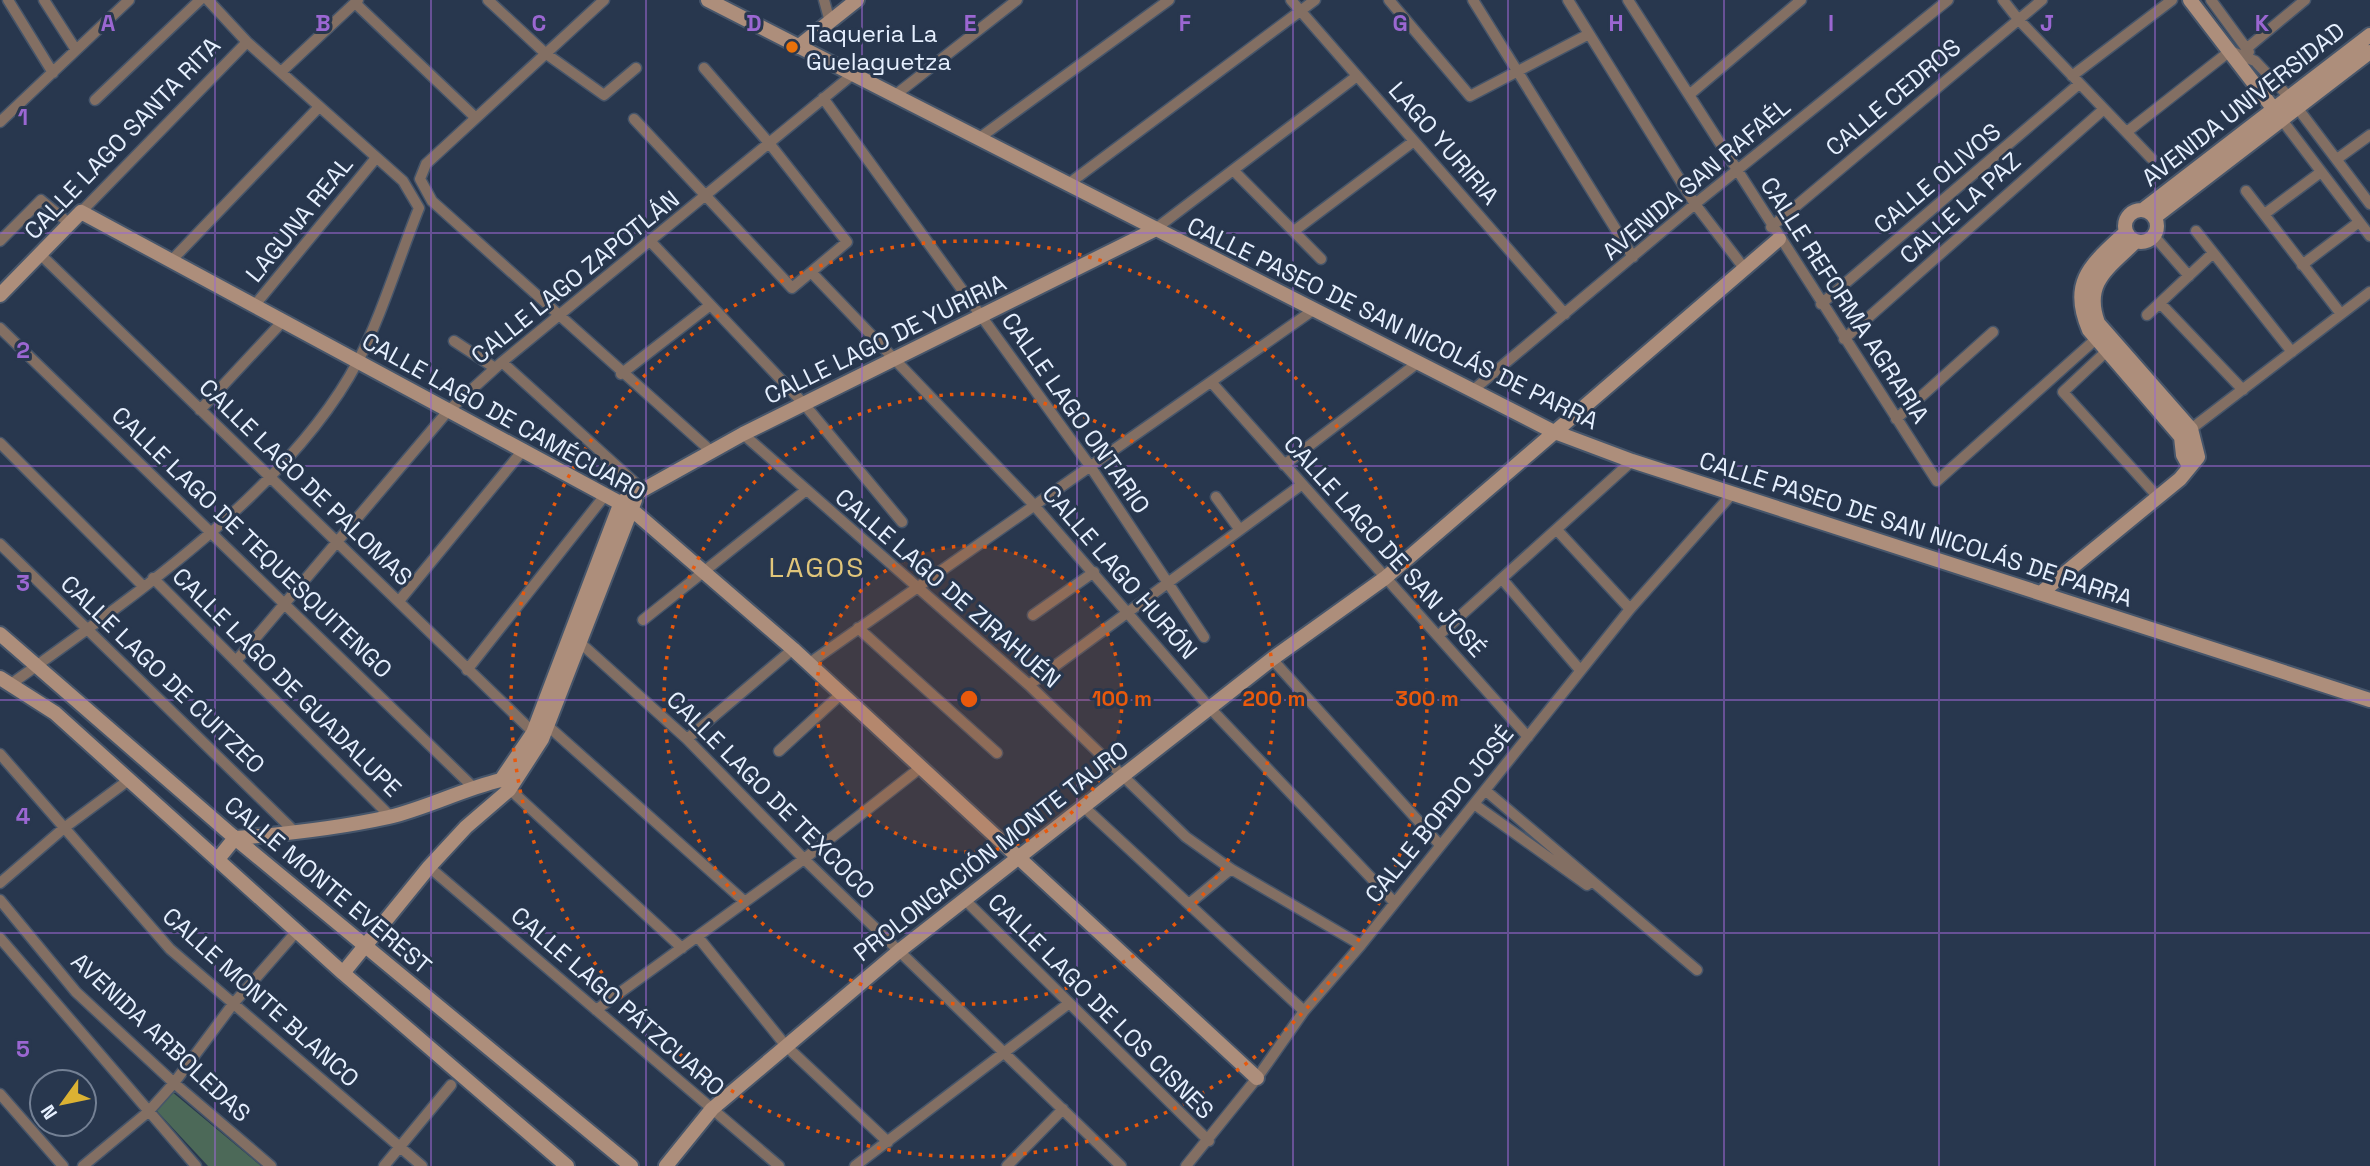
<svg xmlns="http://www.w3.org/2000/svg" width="2370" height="1166" font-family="'Space Grotesk',sans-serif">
<rect width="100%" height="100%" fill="#28374e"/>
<path fill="#4c6958" d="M171,1091L261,1166H208L156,1110Z"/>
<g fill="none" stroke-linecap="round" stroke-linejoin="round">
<defs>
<path id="street" d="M8,0L53,73
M44,0L76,50
M208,0L247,42L403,181L419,208
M488,0L545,53L604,95L636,68
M824,0L830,22
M1291,0L1565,314
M1389,0L1470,96L1589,34
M1473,0L1633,257
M1568,0L1695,204L1744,268
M1628,0L1937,481L2097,338
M2003,0L2018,19L2151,158
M2211,0L2249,52
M355,3L475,117
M2246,49L2305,0
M281,72L358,0
M2072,76L2172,0
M1689,95L1801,0
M894,96L1017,0
M823,98L1090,466L1204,637
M95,100L200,0
M634,119L792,288L847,242L769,143L704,68
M2282,120L2370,236
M0,122L129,0
M2128,131L2230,51L2255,61L2290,98L2370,204
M978,139L1169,0
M2337,159L2370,135
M1233,170L1321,259
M420,179L432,201L712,452
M420,179L426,164L604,0
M1067,185L1315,0
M2246,191L2341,314
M81,212L247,42
M2266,213L2321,172
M1771,227L2042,0
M1154,230L1357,76
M1294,231L1414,141
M2196,231L2292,352
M2154,236L2189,276
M0,241L41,200L70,224
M651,242L804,404L902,522
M41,255L535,734
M170,262L319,107
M2302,265L2359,222
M811,272L1033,504L1210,708L1394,902
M2160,303L2243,390
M1821,304L2079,84
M254,306L376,158
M2147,315L2213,253
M0,328L473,787
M1844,339L2104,109
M454,341L495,368
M2110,348L2063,392L2157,496
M502,362L643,490
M621,374L709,306
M1212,383L1528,737
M1472,391L1695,204L1948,0
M200,410L283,321
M1896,419L1993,332
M2187,432L2370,292
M743,434L1029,685L1186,837L1231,869L1361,945
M0,443L143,586
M1284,465L1416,364
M1216,497L1240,530
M1557,530L1630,609
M0,544L296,833
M153,578L391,817
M1502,579L1580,670
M399,601L524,449
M1033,615L1094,572
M643,620L805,491
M858,628L997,753
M1438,636L1632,461
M576,639L687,739L804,859L1121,1166
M1272,659L1440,845
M236,661L448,411L502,362L852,75
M808,664L1312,311
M467,670L606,494
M11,684C127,601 291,489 358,361C381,317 400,255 419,208
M1029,685L1301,485
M548,726L744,901
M687,739L793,649
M779,751L841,694
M0,754L170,949L422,1166
M505,785L682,948
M1485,790L1697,970
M1474,804L1587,885
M1084,807L1304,1011
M429,867L779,1166
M0,883L64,828L130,779
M0,900L76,992L174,1083L271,1166
M965,900L1209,1141
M1190,903L1231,869
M698,937L786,1046L888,1142
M0,938L196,1166
M596,1010L804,859L920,768
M0,1094L63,1166
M83,1166L148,1112L174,1083L233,1004L297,931
M384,1166L451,1085
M855,1166L1068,1004
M1007,1166L1063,1109
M1186,1166L1257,1078L1304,1011L1361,945L1630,609L1732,494"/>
<path id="secondary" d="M708,0L1552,431L1632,461L2370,700
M2190,0L2279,116
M798,47L857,0
M2144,209L2370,35
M2125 226a16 16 0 1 1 32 0a16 16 0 1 1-32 0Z
M2155,217L2370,52
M2126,232C2092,264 2068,281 2089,330L2181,437L2183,455L2189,466
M0,295L81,212L631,509L793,649L1257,1078
M2042,592L2180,479L2198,457L2191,429L2098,323C2083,282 2109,268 2136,241
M0,634L235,838L631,1166
M0,678L55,713L343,973L567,1166
M218,859L235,838C286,834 339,828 389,817C427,808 463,789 501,780L533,733L621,502L743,434L1154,230
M343,973L429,867L466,827L509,790L542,739L635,500
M666,1166L712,1109L899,951L1272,659L1385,578L1779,239"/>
</defs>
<use href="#street" stroke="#46556a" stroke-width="13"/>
<use href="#secondary" stroke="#46556a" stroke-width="18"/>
<use href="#street" stroke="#836f63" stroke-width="10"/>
<use href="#secondary" stroke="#ad8e7b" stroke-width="14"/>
</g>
<path fill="none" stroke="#9b67d2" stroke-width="2" stroke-opacity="0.55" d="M215,0V1166M431,0V1166M646,0V1166M862,0V1166M1077,0V1166M1293,0V1166M1508,0V1166M1724,0V1166M1939,0V1166M2155,0V1166M0,233H2370M0,466H2370M0,700H2370M0,933H2370"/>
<circle cx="969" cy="699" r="153" fill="#e8590c" fill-opacity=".12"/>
<g fill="none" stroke="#e8590c" stroke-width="3.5" stroke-dasharray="3.5 7">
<circle cx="969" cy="699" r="153"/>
<circle cx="969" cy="699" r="305"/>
<circle cx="969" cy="699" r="458"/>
</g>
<circle fill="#e8710a" stroke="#28374e" stroke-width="2.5" cx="792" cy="47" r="7"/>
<g text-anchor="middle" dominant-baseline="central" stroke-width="6" stroke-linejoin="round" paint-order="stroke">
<g font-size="24" fill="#e6f0ff" stroke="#28374e" text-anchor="start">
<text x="806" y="33">Taqueria La<tspan x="806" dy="28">Guelaguetza</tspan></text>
</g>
<g font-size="24" fill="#e6f0ff" stroke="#28374e">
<text transform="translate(1893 97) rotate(-40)">CALLE CEDROS</text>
<text transform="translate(2243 104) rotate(-38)">AVENIDA UNIVERSIDAD</text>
<text transform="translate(122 138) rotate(-46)">CALLE LAGO SANTA RITA</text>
<text transform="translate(1444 143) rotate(49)">LAGO YURIRIA</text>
<text transform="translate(1937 178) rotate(-40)">CALLE OLIVOS</text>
<text transform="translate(1696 179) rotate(-40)">AVENIDA SAN RAFAÉL</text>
<text transform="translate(1960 208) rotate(-42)">CALLE LA PAZ</text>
<text transform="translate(299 219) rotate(-51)">LAGUNA REAL</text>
<text transform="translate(575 277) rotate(-39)">CALLE LAGO ZAPOTLÁN</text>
<text transform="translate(1845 300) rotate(57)">CALLE REFORMA AGRARIA</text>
<text transform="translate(1393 323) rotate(26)">CALLE PASEO DE SAN NICOLÁS DE PARRA</text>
<text transform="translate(885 339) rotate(-26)">CALLE LAGO DE YURIRIA</text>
<text transform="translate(1076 413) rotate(55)">CALLE LAGO ONTARIO</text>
<text transform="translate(504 416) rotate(29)">CALLE LAGO DE CAMÉCUARO</text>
<text transform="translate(306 482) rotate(44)">CALLE LAGO DE PALOMAS</text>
<text transform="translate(1916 529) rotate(18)">CALLE PASEO DE SAN NICOLÁS DE PARRA</text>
<text transform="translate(252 542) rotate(44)">CALLE LAGO DE TEQUESQUITENGO</text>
<text transform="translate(1385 546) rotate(48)">CALLE LAGO DE SAN JOSÉ</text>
<text transform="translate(1120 572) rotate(49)">CALLE LAGO HURÓN</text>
<text transform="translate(948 588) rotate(41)">CALLE LAGO DE ZIRAHUÉN</text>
<text transform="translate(163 674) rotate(44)">CALLE LAGO DE CUITZEO</text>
<text transform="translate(287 682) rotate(45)">CALLE LAGO DE GUADALUPE</text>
<text transform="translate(771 795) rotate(45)">CALLE LAGO DE TEXCOCO</text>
<text transform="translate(1439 814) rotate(-51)">CALLE BORDO JOSÉ</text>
<text transform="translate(991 851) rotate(-38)">PROLONGACIÓN MONTE TAURO</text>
<text transform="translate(328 885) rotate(40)">CALLE MONTE EVEREST</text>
<text transform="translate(261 997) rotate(42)">CALLE MONTE BLANCO</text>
<text transform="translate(618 1001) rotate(41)">CALLE LAGO PÁTZCUARO</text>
<text transform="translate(1101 1006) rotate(45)">CALLE LAGO DE LOS CISNES</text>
<text transform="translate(161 1037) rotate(43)">AVENIDA ARBOLEDAS</text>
</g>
<g font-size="28" letter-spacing="2" fill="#e1c67a" stroke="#28374e">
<text x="817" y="567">LAGOS</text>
</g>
</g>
<g font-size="23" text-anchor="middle" font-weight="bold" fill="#9b67d2" stroke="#28374e" stroke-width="6" stroke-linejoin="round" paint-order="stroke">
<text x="108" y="31">A</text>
<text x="323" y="31">B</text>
<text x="539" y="31">C</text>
<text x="754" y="31">D</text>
<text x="970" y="31">E</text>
<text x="1185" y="31">F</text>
<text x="1400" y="31">G</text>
<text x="1616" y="31">H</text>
<text x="1831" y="31">I</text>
<text x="2047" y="31">J</text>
<text x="2262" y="31">K</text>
<text x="23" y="125">1</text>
<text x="23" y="358">2</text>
<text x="23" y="591">3</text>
<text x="23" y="824">4</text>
<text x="23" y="1057">5</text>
</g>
<circle cx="969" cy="699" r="10" fill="#e8590c" stroke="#28374e" stroke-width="3.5"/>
<g font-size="21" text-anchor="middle" font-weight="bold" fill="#e8590c" stroke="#28374e" stroke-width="6" stroke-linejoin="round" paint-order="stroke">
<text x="1122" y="706">100 m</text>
<text x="1274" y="706">200 m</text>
<text x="1427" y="706">300 m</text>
</g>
<g transform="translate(63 1103) rotate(237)"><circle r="33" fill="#28374e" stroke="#748195" stroke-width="2"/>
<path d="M0-5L12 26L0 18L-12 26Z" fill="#dbb233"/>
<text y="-10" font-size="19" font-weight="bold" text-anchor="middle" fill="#e6f0ff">N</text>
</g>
</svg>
